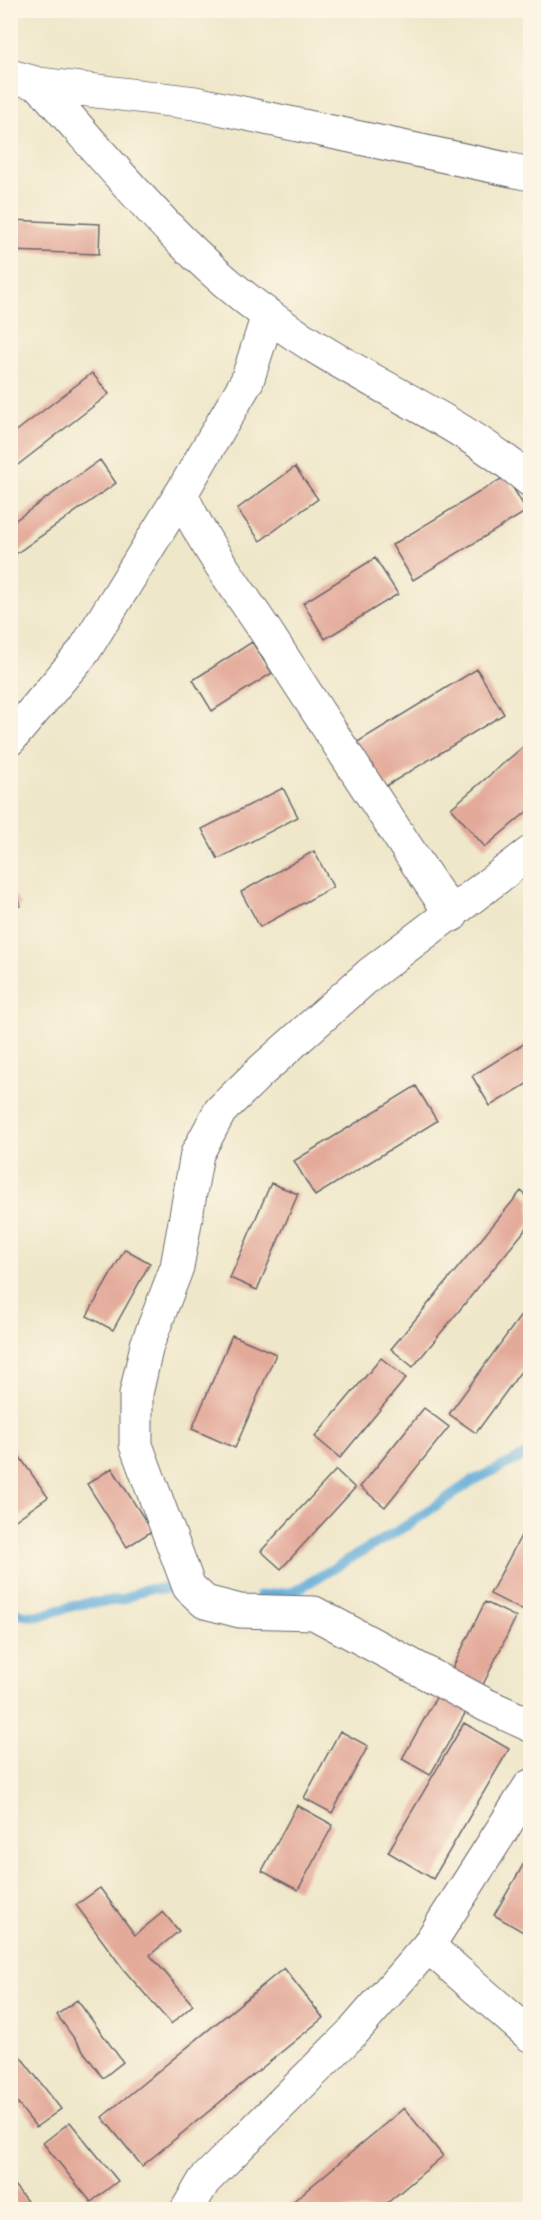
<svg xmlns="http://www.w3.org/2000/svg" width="541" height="2220" font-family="'Playpen Sans',sans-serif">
<rect width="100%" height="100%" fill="#fcf5e5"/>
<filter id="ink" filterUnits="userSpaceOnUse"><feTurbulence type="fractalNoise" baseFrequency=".0167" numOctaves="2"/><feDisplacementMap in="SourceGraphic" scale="12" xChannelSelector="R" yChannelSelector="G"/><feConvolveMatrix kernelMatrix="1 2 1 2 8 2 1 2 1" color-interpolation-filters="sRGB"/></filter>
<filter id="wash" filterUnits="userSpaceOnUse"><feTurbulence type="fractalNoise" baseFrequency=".008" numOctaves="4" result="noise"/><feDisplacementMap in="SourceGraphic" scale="24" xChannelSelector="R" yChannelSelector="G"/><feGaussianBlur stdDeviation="1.35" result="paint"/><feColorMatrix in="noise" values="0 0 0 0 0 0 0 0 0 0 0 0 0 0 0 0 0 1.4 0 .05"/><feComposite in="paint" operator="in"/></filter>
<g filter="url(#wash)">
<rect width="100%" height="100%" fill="#efe7c9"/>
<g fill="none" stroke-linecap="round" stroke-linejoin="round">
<path stroke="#61acd9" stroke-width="10" d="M260,1596L293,1592L406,1526L472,1481L530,1453
M10,1610L24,1615L39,1616L80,1604L122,1600L145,1589L185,1588"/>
</g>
<g id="blocks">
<path fill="#e3a999" d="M10,220L100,224L99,254L10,251Z
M92,373L109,394L10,471V436Z
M100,460L116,483L10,558V524Z
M295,467L318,499L260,541L237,509Z
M506,476L527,511L413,580L392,545Z
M375,558L398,594L325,639L303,603Z
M252,642L272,673L212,711L193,680Z
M477,669L504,714L378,791L351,746Z
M530,741V809L485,847L451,808Z
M283,788L298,817L218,859L202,829Z
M314,851L333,887L260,927L241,892Z
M10,889L21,905L10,912Z
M530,1040V1082L490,1106L472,1076Z
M416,1086L437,1121L315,1196L294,1161Z
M271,1183L298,1194L257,1290L230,1278Z
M521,1191L530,1199V1224L413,1367L391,1349Z
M125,1249L150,1263L113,1330L87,1316Z
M530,1303V1359L476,1433L449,1414Z
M232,1335L276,1354L235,1448L192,1429Z
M381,1358L406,1378L340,1458L315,1437Z
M424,1408L449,1427L385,1507L360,1487Z
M10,1443L48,1497L14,1521L10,1516Z
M112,1468L152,1531L127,1547L87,1484Z
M336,1470L355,1488L281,1569L261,1551Z
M530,1519V1595L522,1610L490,1594Z
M485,1602L516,1617L479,1693L448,1677Z
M442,1687L471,1703L430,1775L402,1759Z
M464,1723L509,1749L433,1879L388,1852Z
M340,1731L368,1746L332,1813L304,1798Z
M297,1805L333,1825L298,1890L262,1871Z
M530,1853V1936L494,1915Z
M100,1888L135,1935L163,1912L179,1931L150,1955L193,2005L171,2024L124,1970L76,1905Z
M284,1968L323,2018L142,2166L102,2117Z
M77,2000L123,2062L103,2078L57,2015Z
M13,2047L61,2109L36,2127L10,2094V2049Z
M404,2108L443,2156L379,2210H283Z
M70,2122L118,2181L91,2202L43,2143Z
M10,2180L34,2210H10Z"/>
</g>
</g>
<g filter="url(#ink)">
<use href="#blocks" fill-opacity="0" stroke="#6a676d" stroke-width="1.5"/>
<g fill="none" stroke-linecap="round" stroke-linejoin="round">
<defs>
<path id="street" d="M10,76L39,84L195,103L530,174
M39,84C111,164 181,253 269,316C352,377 451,414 530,480
M181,494C205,548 242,594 274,644C333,735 391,826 452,915
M10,739L84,651L181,494L247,381L268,315
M530,853L370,974L261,1071L220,1111L197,1154L177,1267L147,1345L136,1394V1445L189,1587L205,1602L240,1611L314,1613L486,1705L530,1725
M428,1946L530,2035
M187,2210L204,2181L354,2031L428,1946L530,1786"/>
</defs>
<use href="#street" stroke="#6a676d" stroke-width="35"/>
<use href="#street" stroke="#fff" stroke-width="33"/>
</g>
</g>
<rect width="541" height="2220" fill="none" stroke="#fcf5e5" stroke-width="36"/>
</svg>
